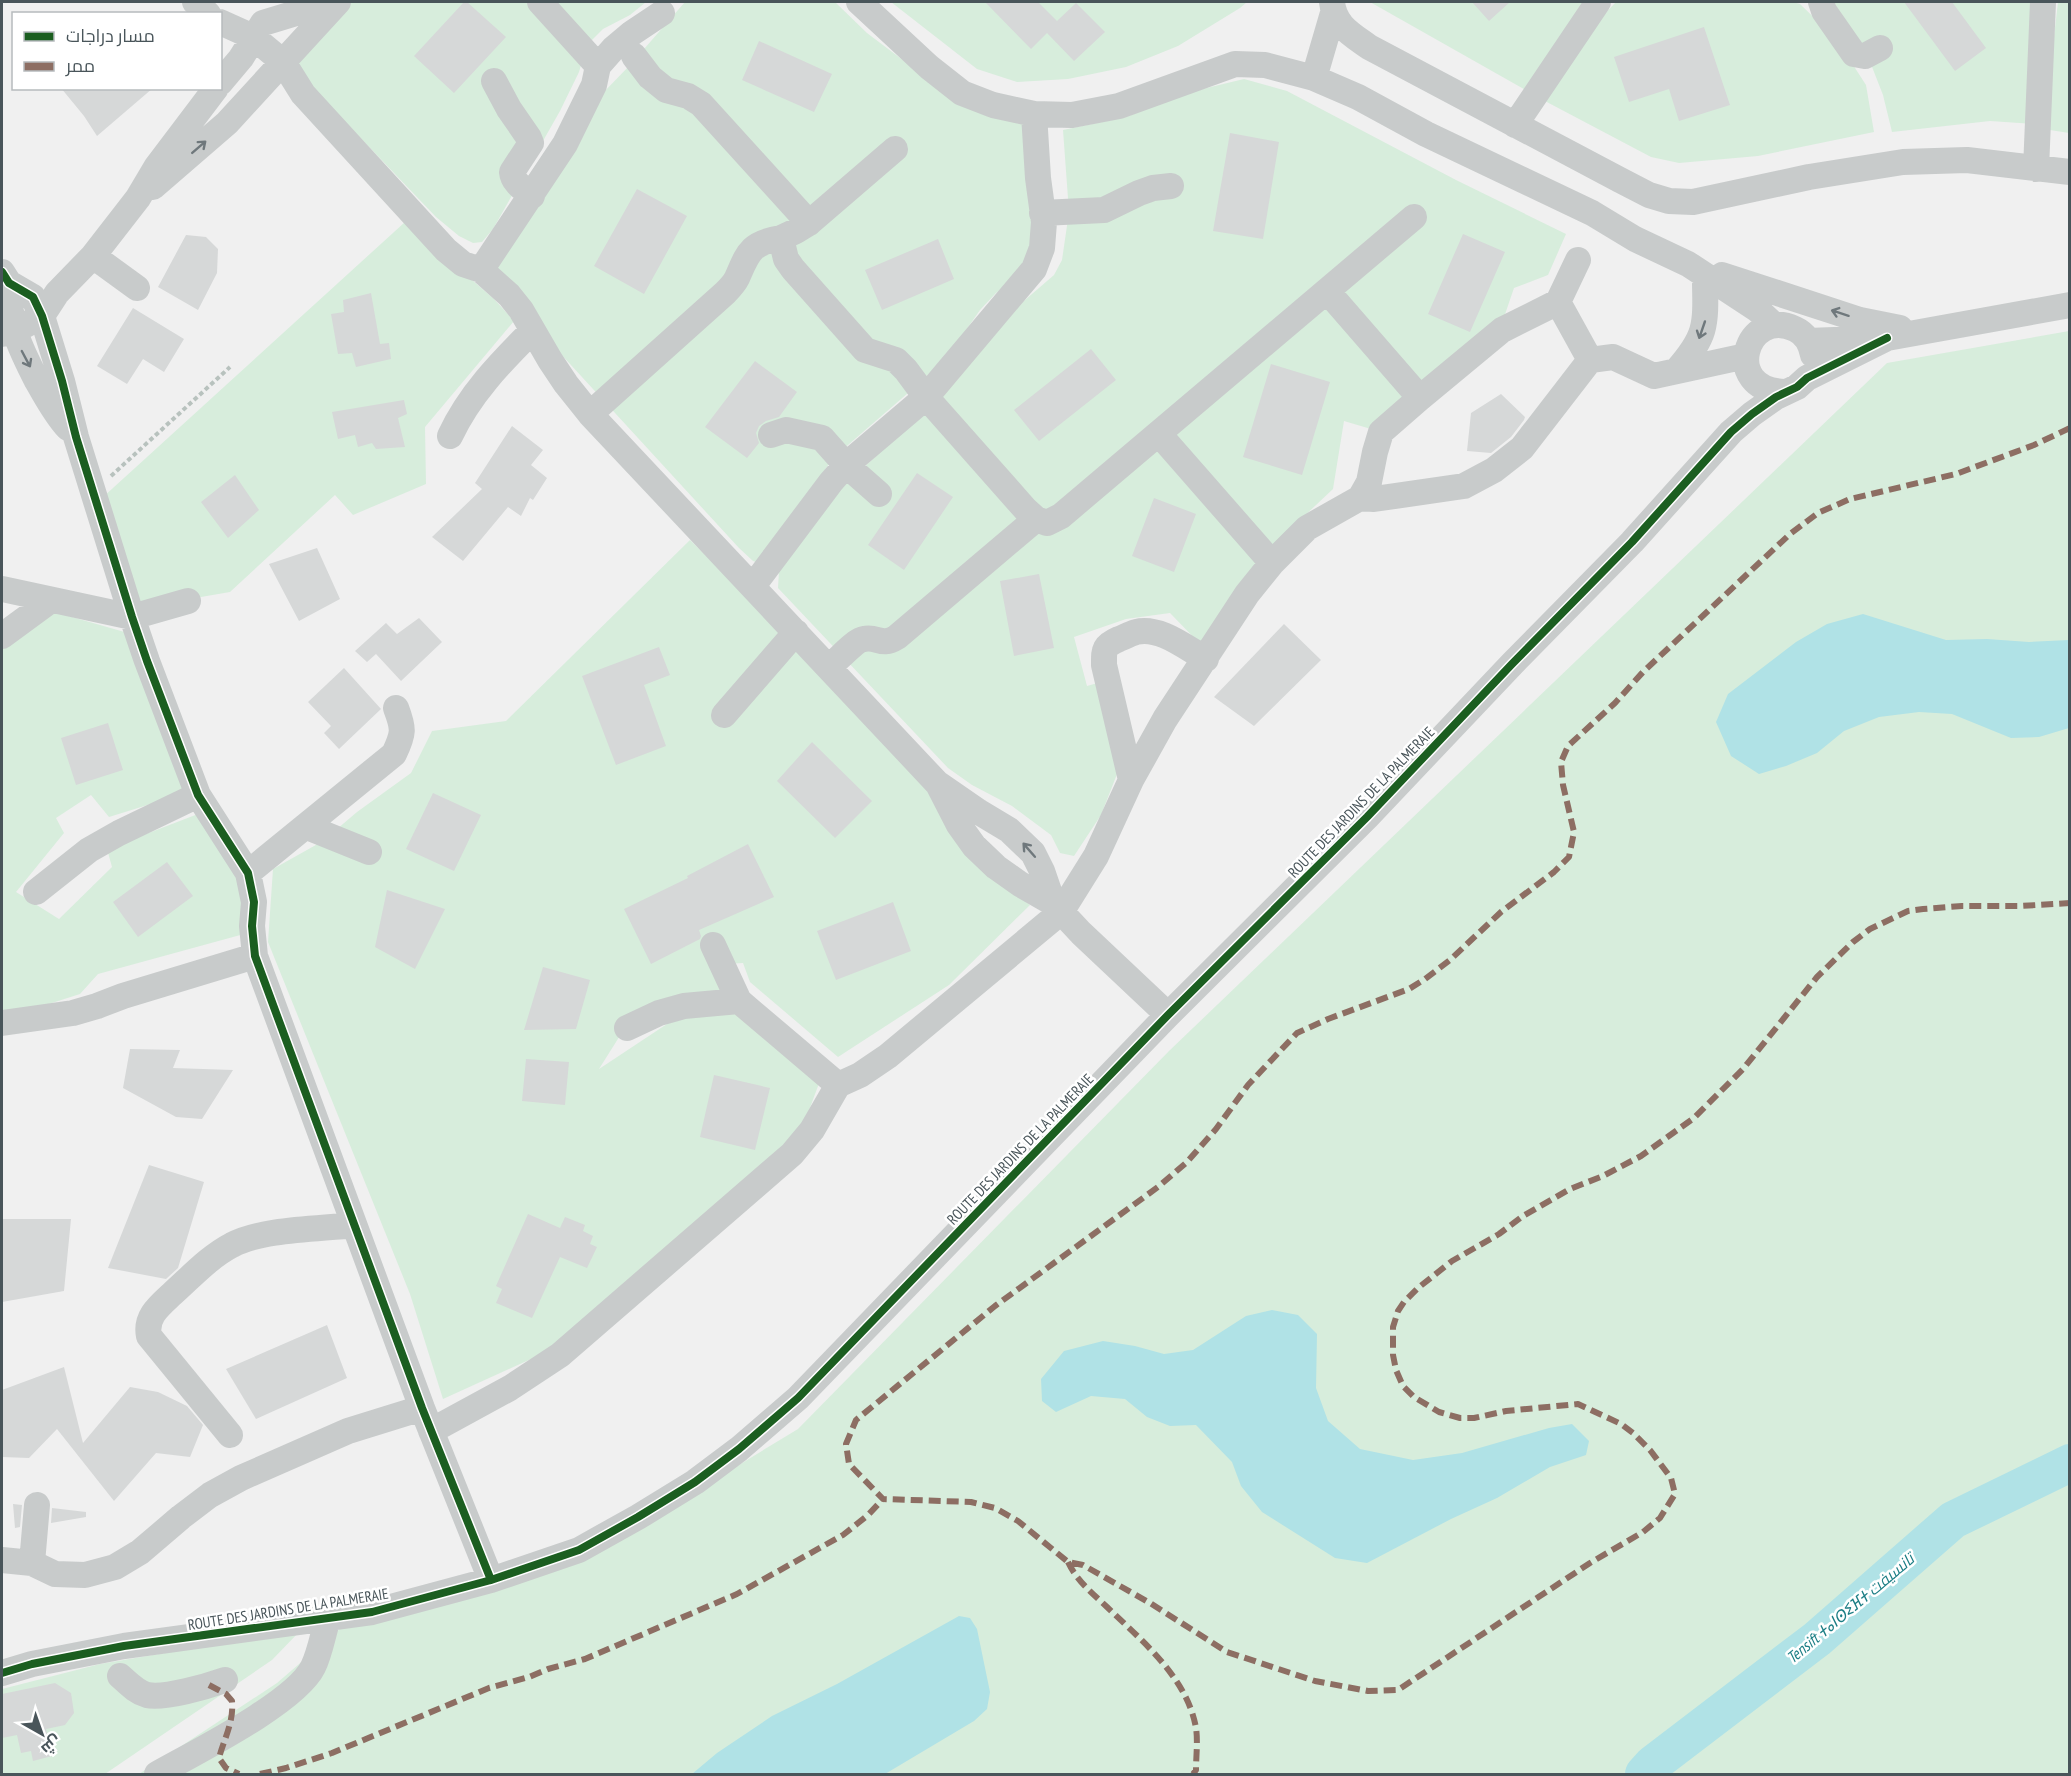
<svg xmlns="http://www.w3.org/2000/svg" width="2071" height="1776" font-family="'PT Sans Narrow',Cairo,'Noto Sans Tifinagh',sans-serif">
<rect width="100%" height="100%" fill="#f0f0f0"/>
<path fill="#d7eddc" d="M348,2H646L630,15L603,29L587,45L579,72L560,111L493,229L482,242L473,243L459,236L436,217L329,105L293,72L300,50Z
M685,2H835L867,33L920,73L1030,118L1039,222L1030,266L996,293L980,310L948,356L908,393L833,458L761,564L753,561L739,548L559,352L494,266L601,95L631,64Z
M891,2H1247L1240,8L1178,46L1126,67L1068,79L1017,82L977,69Z
M1370,2H1590L1531,93Z
M1616,2H1793L1800,4L1837,40L1866,85L1874,132L1758,156L1679,163L1651,157L1543,100L1596,23Z
M1833,2H2038L2034,124L1990,121L1892,132L1883,95L1867,54Z
M2058,2H2069V133L2050,130L2051,63Z
M1244,79L1287,91L1456,180L1566,234L1548,275L1514,288L1501,326L1381,432L1344,421L1333,489L1264,554L1202,646L1170,613L1126,619L1074,637L1087,686L1101,682L1119,769L1101,815L1074,856L1060,853L1051,835L1012,806L972,785L948,768L778,588L779,571L827,502L958,379L978,348L1003,319L1054,275L1062,260L1069,212L1063,130L1126,117L1190,92Z
M405,222L494,299L514,321L425,427L426,484L353,515L335,495L230,592L137,608L102,498Z
M2069,331V1774H139L277,1683L342,1627L579,1562L798,1429L1169,1051L1887,363Z
M690,540L797,645L938,796L990,874L1030,905L949,985L838,1057L750,982L743,963L710,965L725,996L633,1015L599,1069L676,1018L736,1005L821,1078L798,1140L553,1349L443,1399L410,1294L268,942L273,869L323,841L357,812L411,773L432,731L506,721Z
M51,611L128,633L186,793L109,817L91,795L56,818L64,833L16,892L59,919L112,867L107,849L198,814L244,878V934L98,974L80,994L30,1010H2V646Z
M301,1630L272,1660L105,1774H2V1689L100,1664Z"/>
<path fill="#b0e2e6" d="M1863,614L1946,640L1987,639L2029,642L2069,640V728L2039,737L2011,738L1952,714L1919,712L1879,717L1844,731L1817,753L1786,766L1759,774L1731,756L1716,722L1728,694L1796,642L1827,624Z
M1272,1310L1298,1315L1317,1334L1316,1388L1328,1421L1360,1449L1413,1460L1462,1453L1549,1428L1572,1424L1589,1441L1586,1455L1550,1467L1497,1498L1451,1519L1367,1563L1335,1558L1262,1512L1241,1486L1232,1462L1196,1425L1170,1426L1147,1417L1125,1399L1091,1396L1056,1412L1042,1401L1041,1379L1064,1351L1103,1341L1135,1346L1164,1354L1193,1350L1246,1316Z
M959,1616L970,1618L977,1629L990,1692L987,1709L974,1721L885,1774H692L717,1753L772,1716L837,1684Z"/>
<g fill="none" stroke-linecap="round" stroke-linejoin="round">
<path stroke="#b0e2e6" stroke-width="38" d="M1644,1774L1653,1764L1817,1639L1953,1520L2070,1463"/>
</g>
<path fill="#d6d8d8" d="M464,2H467L506,37L454,93L414,56Z
M985,2H1038L1057,21L1076,3L1105,32L1074,61L1047,33L1031,49Z
M1472,2H1510L1489,21Z
M1904,2H1952L1986,48L1955,71Z
M1704,27L1730,105L1679,121L1669,89L1629,102L1614,57Z
M759,41L832,74L814,112L742,80Z
M61,88H153L97,136L84,116Z
M1230,133L1279,142L1263,239L1213,231Z
M637,189L687,216L644,294L594,266Z
M1463,234L1505,252L1470,332L1428,314Z
M186,235L206,237L218,249L217,273L198,310L158,287Z
M938,239L954,279L882,310L865,270Z
M371,293L380,344L389,343L391,359L356,367L352,353L338,354L331,314L344,312L343,300Z
M133,308L184,339L164,372L143,359L127,384L97,366Z
M1091,349L1116,380L1039,441L1014,410Z
M755,361L797,392L779,417L766,421L759,426L756,433L759,443L747,458L705,427Z
M1271,364L1330,382L1302,475L1243,457Z
M1501,394L1525,417L1524,420L1511,437L1491,453L1467,451L1471,413Z
M404,400L407,414L398,418L405,447L376,449L372,443L358,447L355,435L338,439L332,412Z
M512,426L543,450L531,465L547,478L533,500L530,498L521,516L508,507L463,561L432,537L482,489L475,483Z
M917,473L953,497L904,570L868,545Z
M235,475L259,510L228,538L201,502Z
M1154,498L1196,514L1174,572L1132,556Z
M317,548L340,599L299,621L269,564Z
M1039,574L1054,648L1014,656L1000,581Z
M419,618L442,642L401,681L376,654L367,662L355,651L386,623L397,634Z
M1284,624L1321,660L1254,726L1214,697Z
M659,647L670,675L644,685L666,746L616,765L582,676Z
M344,668L381,709L339,749L324,733L331,726L308,702Z
M108,723L123,770L76,785L61,738Z
M812,742L872,801L835,838L777,781Z
M433,793L481,815L454,871L406,849Z
M748,844L774,897L699,930L701,936L700,939L651,964L624,909L688,878L687,876Z
M167,862L193,896L138,937L113,902Z
M387,890L445,909L415,969L375,947Z
M893,902L911,951L836,980L817,931Z
M543,967L590,980L576,1029L524,1030Z
M130,1049L180,1050L173,1068L233,1070L202,1119L176,1117L123,1088Z
M526,1059L569,1062L565,1105L522,1101Z
M714,1075L770,1088L755,1150L700,1137Z
M149,1165L204,1182L178,1268L166,1279L108,1268Z
M528,1214L560,1228L565,1217L585,1225L583,1231L593,1236L590,1244L597,1247L587,1268L560,1257L532,1318L496,1303L502,1289L496,1286Z
M2,1219H71L64,1291L2,1302Z
M327,1325L347,1378L256,1419L226,1369Z
M64,1367L83,1443L130,1387L158,1392L187,1406L203,1425L190,1457L156,1453L114,1501L57,1429L29,1458L2,1457V1390Z
M13,1504L22,1505L20,1527L15,1528Z
M52,1508L86,1512V1517L51,1523Z
M55,1683L71,1693L74,1713L65,1725L46,1729L52,1756L33,1761L31,1751L21,1753L17,1735L2,1738V1694Z"/>
<g fill="none" stroke-linecap="round" stroke-linejoin="round">
<path stroke="#b8c2be" stroke-width="4" stroke-dasharray="4.5 3" stroke-linecap="butt" d="M111,476L230,367"/>
<path stroke="#c8cbcb" stroke-width="26" d="M195,2L208,14
M540,2L598,66
M859,2L929,67L962,93L993,105L1034,114L1072,115L1119,106L1235,64L1265,65L1314,78L1358,97L1426,134L1592,213L1635,239L1688,264L1758,310L1774,325
M1332,2C1334,25 1351,34 1369,47L1620,180L1649,195L1669,201L1693,202L1809,177L1903,162L1967,160L2070,172
M1821,2L1824,11L1854,54L1865,56L1880,48
M220,22L253,37L283,62L303,94L446,250L463,264L481,270L509,295L521,310L550,360L566,384L590,414L937,783L979,812L1009,830L1033,853L1042,871L1053,903
M634,56L650,77L666,90L688,96L701,104L809,223
M1314,78L1333,13
M494,81L509,109L529,138L531,143L512,172C513,183 524,189 532,196
M220,83L241,58L263,23L332,2
M1515,125L1598,2
M895,149L809,223L796,231L781,238L786,259L793,269L865,350L896,360L906,370L926,397L1026,510L1036,519L1047,523L1061,516L1414,217
M2036,169L2043,2
M153,187L227,123L338,2
M1042,213L1104,210L1139,193L1153,188L1171,186
M93,256L137,288
M481,270L565,144L594,85L598,66L613,49L632,33L662,13
M2,272L9,283L33,297L42,316L62,381L76,437L132,617L147,661L198,795L248,873L254,902L252,926L255,956L422,1408L491,1580
M1722,275L1860,320L1900,328
M9,283C9,325 18,344 37,381C47,398 55,414 68,428
M1327,291L1420,398
M1558,302L1578,260
M2,334L14,331L42,316L57,293L93,256L138,198L157,166L216,88
M1808,341L1887,338L2070,305
M1677,370C1706,337 1706,326 1705,284
M1785,392C1720,390 1746,306 1795,329C1806,334 1811,344 1813,355
M590,414L725,293C729,289 734,284 737,278C748,253 750,243 781,238
M1159,434L1272,563
M771,435L786,430L822,438L846,465L879,494
M450,436C469,395 500,363 532,331
M1360,498L1369,482L1375,452L1381,432L1420,398L1502,330L1558,302L1590,360
M753,586L831,482L846,465L926,397L1034,269L1042,248L1044,222L1038,178L1034,114
M2,589L132,617L188,601
M2,636L51,600
M829,667C837,661 855,640 864,639C878,636 881,647 897,637L1036,519
M724,715L796,632
M1131,780L1104,665C1104,650 1103,646 1119,639C1124,637 1130,634 1136,632C1160,626 1186,648 1206,659
M939,786L959,825L974,846L996,867L1020,884L1053,903L1081,933L1168,1015
M307,827L369,852
M248,873L394,754C404,733 404,729 396,708
M36,892L89,850L119,833L198,795
M713,945L739,1001L838,1085
M2,1023L73,1013L97,1006L123,996L255,956
M627,1028L659,1013L684,1006L739,1001
M431,1431L510,1388L560,1355L792,1154L812,1130L838,1085L860,1075L888,1056L1061,912L1096,856L1131,780L1165,719L1247,594L1272,563L1307,528L1360,498L1374,499L1464,486L1494,470L1522,448L1590,360L1613,357L1654,376L1746,356
M230,1435L149,1336C145,1317 159,1306 172,1294C191,1277 209,1257 232,1245C261,1229 320,1229 354,1225
M37,1505L32,1563L55,1574L85,1575L115,1567L140,1552L181,1517L210,1495L241,1478L348,1431L422,1408
M2,1560L32,1563
M2,1673L32,1664L124,1646L372,1612L491,1580L579,1550L638,1517L695,1482L739,1449L798,1398L1168,1015L1367,817L1512,664L1632,542L1731,432L1752,414L1776,397L1797,387L1807,378L1887,338
M120,1676C128,1683 136,1692 147,1695C164,1699 208,1686 225,1680
M157,1774C194,1753 295,1703 313,1667C320,1653 323,1634 328,1618"/>
<path stroke="#8d6e63" stroke-width="6" stroke-dasharray="12 6" stroke-linecap="butt" d="M2070,428L2034,445L1956,474L1850,499L1818,513L1790,534L1643,672L1615,703L1568,746L1561,762L1563,785L1574,832L1569,857L1554,872L1501,912L1450,960L1425,979L1409,989L1328,1019L1297,1033L1248,1085L1216,1129L1186,1163L1158,1187L995,1306L856,1420L846,1444L849,1464L883,1499L971,1502L995,1508L1018,1521L1068,1562L1083,1565L1150,1603L1227,1652L1315,1681L1368,1691L1398,1690L1590,1563L1643,1532L1660,1518L1675,1494L1671,1478L1650,1450L1633,1433L1621,1424L1578,1404L1506,1411L1474,1418H1460L1439,1412L1414,1397L1403,1386L1396,1370L1393,1355V1327L1398,1311L1404,1302L1418,1288L1452,1261L1499,1234L1523,1216L1570,1189L1603,1176L1641,1156L1694,1118L1743,1069L1817,977L1853,942L1870,929L1908,911L1923,909L1962,906H2021L2070,903
M1068,1562C1077,1581 1092,1593 1107,1607C1142,1641 1187,1677 1196,1728C1198,1741 1196,1757 1196,1770L1193,1774
M209,1685L226,1694L232,1701C234,1722 224,1739 219,1758L226,1768L239,1774
M260,1774L286,1768L332,1753L489,1688L529,1677L548,1669L585,1659L737,1594L843,1535L868,1515L883,1499"/>
<defs>
<path id="cycleway" d="M2,272L9,283L33,297L42,316L62,381L76,437L132,617L147,661L198,795L248,873L254,902L252,926L255,956L422,1408L491,1580
M2,1673L32,1664L124,1646L372,1612L491,1580L579,1550L638,1517L695,1482L739,1449L798,1398L1168,1015L1367,817L1512,664L1632,542L1731,432L1752,414L1776,397L1797,387L1807,378L1887,338"/>
</defs>
<use href="#cycleway" stroke="#fff" stroke-width="11"/>
<use href="#cycleway" stroke="#1b5e20" stroke-width="8"/>
</g>
<defs><path id="oneway-shaft" d="M-6 0H5M1.5-3L5.5 0L1.5 3" fill="none" stroke-width="1.6" stroke-linecap="round" stroke-linejoin="round" transform="scale(1.5)"/></defs>
<g stroke="#6f787c">
<use href="#oneway-shaft" transform="translate(199 147) rotate(-41)"/>
<use href="#oneway-shaft" transform="translate(1840 313) rotate(-162)"/>
<use href="#oneway-shaft" transform="translate(1702 330) rotate(109)"/>
<use href="#oneway-shaft" transform="translate(26 359) rotate(62)"/>
<use href="#oneway-shaft" transform="translate(1029 850) rotate(-131)"/>
</g>
<g text-anchor="middle" dominant-baseline="central" stroke-width="5" stroke-linejoin="round" paint-order="stroke">
<g font-size="15" fill="#49555a" stroke="#fff">
<text transform="translate(1361 802) rotate(-46)">ROUTE DES JARDINS DE LA PALMERAIE</text>
<text transform="translate(1020 1149) rotate(-46)">ROUTE DES JARDINS DE LA PALMERAIE</text>
<text transform="translate(288 1609) rotate(-9)">ROUTE DES JARDINS DE LA PALMERAIE</text>
</g>
<g font-size="16" font-style="italic" fill="#1c7e85" stroke="#fff">
<text transform="translate(1850 1608) rotate(-40)">Tensift ⵜⴰⵏⵙⵉⴼⵜ تانسيفت</text>
</g>
</g>
<rect width="2071" height="1776" fill="none" stroke="#49555a" stroke-width="6"/>
<rect x="12" y="12" width="210" height="78" fill="#ffffff" stroke="#b6bbbd" stroke-width="1.5"/>
<rect x="24" y="32" width="30" height="9" fill="#1b5e20" stroke="#b6bbbd" stroke-width="1.5"/>
<text x="66" y="42" font-size="18" fill="#49555a">مسار دراجات</text>
<rect x="24" y="62" width="30" height="9" fill="#8d6e63" stroke="#b6bbbd" stroke-width="1.5"/>
<text x="66" y="72" font-size="18" fill="#49555a">ممر</text>
<g transform="translate(42 1734) rotate(140)" stroke="#ffffff" stroke-width="4.5" paint-order="stroke">
<path d="M0-4.5L10 22L0 15L-10 22Z" fill="#49555a"/>
<text y="-9" font-size="16" font-weight="bold" text-anchor="middle" fill="#49555a">ش</text>
</g>
</svg>
